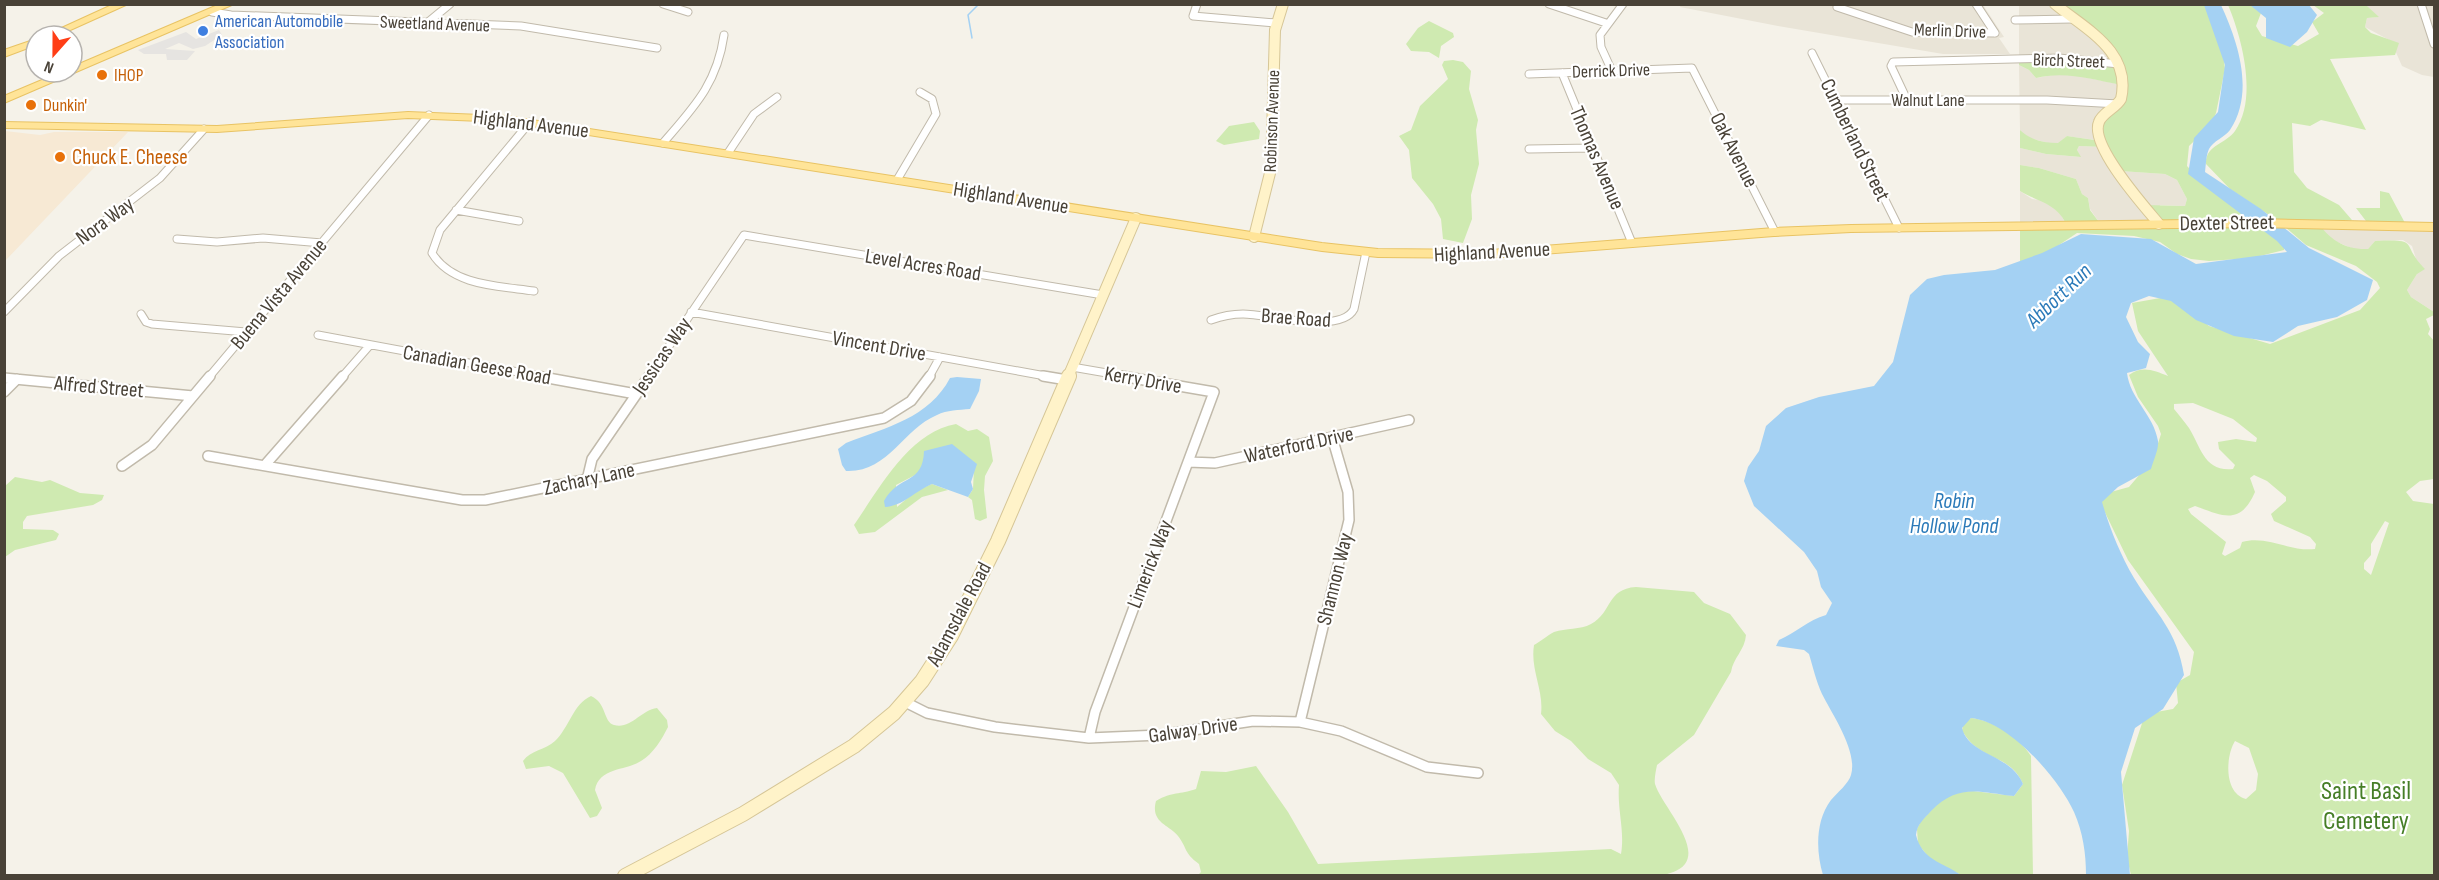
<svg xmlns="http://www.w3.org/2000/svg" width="2439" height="880" font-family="'Sofia Sans Condensed',sans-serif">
<rect width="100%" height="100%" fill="#f5f2e9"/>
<path fill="#e9e4d7" d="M1681,4L1983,5L2004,37L1999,38L2010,54H1943L1778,26L1680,7Z
M2019,5H2055L2118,61L2019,59Z
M2366,5H2434V77L2422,75L2402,66L2391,41L2365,27L2367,18L2378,17Z
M2019,65L2029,70L2036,78L2065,73L2122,85L2102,141L2067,136L2058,144L2048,143L2026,137L2020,130Z
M2079,146L2104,147L2120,171L2165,174L2177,180L2187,199L2185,206L2160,205L2158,221L2099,222L2090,209L2088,198L2082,194L2076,179L2039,168L2020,165V148L2046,154L2080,157L2077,150Z
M2020,191L2032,199L2045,201L2061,214L2065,223H2020Z
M2316,221H2366L2434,225V312L2411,297L2407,290L2417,274V262L2412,246L2403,240L2375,241L2368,249L2356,250L2330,239Z"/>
<path fill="#f7e9d4" d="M5,131L40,135L54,132H128L5,261Z"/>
<path fill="#cfeab1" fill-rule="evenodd" d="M2055,5H2208L2222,44L2225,69L2216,113L2211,125L2189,146L2187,166L2204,184L2284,245V250L2252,258L2209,261L2191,259L2177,254L2160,242L2134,236L2077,233L2056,247L2020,265V223L2065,222C2056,203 2036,201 2020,191V165L2039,168L2076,179L2082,194L2088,198L2090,210L2099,222H2157L2146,205L2185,206L2187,199L2177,180L2165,174L2120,171L2104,147L2079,146L2077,150L2081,157L2046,154L2020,148V130C2030,140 2044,143 2058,143L2067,136L2101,141L2097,130L2118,105L2121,85C2091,79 2065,71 2036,78L2029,70L2019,65V59L2117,61Z
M2228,5H2251L2261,13L2256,26L2262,36L2298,46L2319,34L2312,22L2324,13L2313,5H2366L2379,17L2367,18L2365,27L2371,33L2399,43L2395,55L2330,59L2366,130L2321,120L2310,126L2292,123L2294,172L2307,188L2339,205L2352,220L2317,221C2329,240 2346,250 2368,249L2375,241C2422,239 2399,243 2425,269L2417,274L2407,290L2411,297L2434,312V315L2426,319L2430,329L2428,334L2434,341V479L2420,481L2406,492L2413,501L2434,504V875H2131L2127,858L2129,831L2122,785L2145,714L2173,709L2178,703L2176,683L2190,675L2194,652L2128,560L2099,500L2100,495L2129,487L2153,459L2161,434L2158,426L2138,397L2129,375C2142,365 2155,371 2168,376L2138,331L2132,303L2166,297L2190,309L2209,326L2270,344L2360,310L2380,288L2377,282L2356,266L2306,245L2278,221L2230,189L2206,164C2205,145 2226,144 2235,131C2258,98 2242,38 2228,5ZM2193,403L2233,419L2257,438L2256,442L2236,439L2218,442L2219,449L2235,465L2233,469C2204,472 2201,447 2189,428C2184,421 2179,415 2174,409V404ZM2254,475L2267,481L2286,497V501L2271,514L2274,521L2310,537L2316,544L2315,549C2290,552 2267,535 2242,542L2240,548L2225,556L2222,554L2226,542L2191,514L2188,509L2195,506C2223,516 2240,526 2255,492L2250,478ZM2385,521L2389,523L2371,575L2364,569V563L2371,555V544ZM2235,741L2249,748L2258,774L2256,790L2246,799C2223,793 2226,755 2235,741Z
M1429,21L1453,33L1454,37L1441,46L1439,58L1429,52L1411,51L1406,44L1418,28Z
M1453,60L1463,62L1471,71L1469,89L1478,120L1476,130L1479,164L1471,195L1472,219L1463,243L1443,239L1441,219L1433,204L1412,178L1409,150L1399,136L1411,130L1420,106L1448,79L1442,65L1444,61Z
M1254,122L1260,131L1259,139L1224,145L1216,141L1229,126Z
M2380,191L2389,193L2405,223L2366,221L2356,208H2380Z
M956,424L968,431L977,429L989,437L993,461L985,476L984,490L987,518L980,521L975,519L972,500L968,497L973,489L974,468L924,465L919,473L896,485L897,507L917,490L932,484L948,490L922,497L875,532L859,534L854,525C879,489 909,432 956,424Z
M15,477L42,482L50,480L80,493L104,495L102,500L93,505L27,516L23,522V529L53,530L59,534L56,540L15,550L5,557V561V486Z
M1636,587L1694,592L1704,603L1730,614L1746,635C1745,650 1733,658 1731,672L1694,735L1657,765C1656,770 1654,779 1655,784C1661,804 1700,844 1685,864C1679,872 1668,873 1662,876L1198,875L1201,872L1199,864C1183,852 1188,849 1178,836C1170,825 1150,823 1156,801C1173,791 1179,795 1196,789L1201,771L1226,772L1256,766L1288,812L1318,864L1611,849L1621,854C1625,830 1617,810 1619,785L1611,773L1588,759L1571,741L1555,731L1541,714C1544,690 1530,670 1534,645C1541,641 1548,635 1554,632C1566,628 1580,630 1591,624C1613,612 1606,589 1636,587Z
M591,696C607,703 603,722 614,725C630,730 641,710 657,708L667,720L668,727C662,739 653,754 641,761C626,771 599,767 595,790L602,808L597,816L590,818L563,773L549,766L526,769L523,761C531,750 545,750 555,741C569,728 573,704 591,696Z
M1971,718C1993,720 2020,738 2031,756L2033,875H1961L1931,860L1918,844L1917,829L1921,821L1940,801L1955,792L1973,791L2014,796L2023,784C2013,761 1996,761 1979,749C1972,745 1967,738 1962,731L1963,724Z"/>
<path fill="#e6e4e1" d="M219,30L222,35L205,46L193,49L179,43L165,49L195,51L187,60H167L166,54H144L138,50L186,32L196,39Z"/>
<path fill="#a4d1f3" d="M2204,5H2221C2238,42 2255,92 2230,130C2225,137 2213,141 2209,149C2206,155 2206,165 2205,172L2261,209L2309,248L2373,280L2367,300L2337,317L2298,326L2273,342L2234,336L2196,320L2171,301L2149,296L2131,303L2126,317L2138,342L2150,354L2146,368L2127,373C2130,399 2154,415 2158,441C2159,449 2153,461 2151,469L2118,487L2102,502C2110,529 2120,554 2134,578C2156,614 2177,630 2184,675L2163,709L2135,728L2121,772L2130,875H2086C2086,853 2083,833 2074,812C2059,779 2010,722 1971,718L1962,728C1969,756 2011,754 2023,784L2014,796C1979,792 1958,783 1931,811C1924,819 1917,824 1916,835C1922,860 1942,862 1961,875H1823C1816,852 1815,821 1831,800C1837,793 1849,783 1851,775C1858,751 1832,714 1822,694C1816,681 1813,667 1809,654L1804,650L1776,646L1779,640C1796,633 1808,620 1826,615L1832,603L1821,587L1817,571L1804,552L1754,506L1744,481L1748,467L1759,451L1766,426L1786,408L1819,397L1874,386L1893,362L1910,295L1927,279L1944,275L1995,270L2042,253L2081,234L2151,239L2196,264L2287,252L2277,241L2188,174L2194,138L2218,112L2225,65Z
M2250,5H2309L2317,15L2307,32L2290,47L2266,38V18Z
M957,377L981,379L979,391L970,409C959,410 947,410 937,415C903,429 888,473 846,471L842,465L838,449L846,443C887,427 929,418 950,378Z
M952,444L977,464L971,482L973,489L968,497L932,484C915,491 903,506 885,507L884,501C899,474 923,485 924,451Z"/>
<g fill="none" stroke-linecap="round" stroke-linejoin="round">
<path stroke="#a4d1f3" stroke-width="1.5" d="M972,38L968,15L979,4"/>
<defs>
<path id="street-far1" d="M663,4L688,12
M1197,4L1193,16L1276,23
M1549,4L1606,23
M1976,4L1995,33
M2421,4L2434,44
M1837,7L1912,32L1995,33
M212,12L231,15L521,26L657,48
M2015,20L2072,19
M427,23L450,4
M1812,53L1899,228
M1612,71L1601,47L1600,35L1623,4
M1562,73L1632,243
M1529,74L1692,68L1775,232
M1837,100H2047L2118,104
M1907,100L1891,66L1893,62L2059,58L2119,64
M530,122L440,230L432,253C452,286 499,286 534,291
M663,143C694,107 717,84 724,35
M1529,149L1593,148
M728,153L754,114L777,97
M897,180L936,114L932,99L920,92
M456,210L519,221
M177,239L217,242L263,238L322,243
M4,312L59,256L160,178L204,129
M691,312L1051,377
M141,314L146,322L152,324L246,332
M1211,320C1222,316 1231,314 1243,314C1268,314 1341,335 1354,309L1366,252
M318,335L545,377
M1072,367L1130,377
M209,377L429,115
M342,377L370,345
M648,377L744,235L1103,295
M929,377L940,357"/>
<path id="street" d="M537,376L636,394
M1043,376L1067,380
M4,378L193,396
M4,392L17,379
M208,456L462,500H485L884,418L911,401L930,376
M1188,462L1215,463L1409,420
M265,465L343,376
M122,466L152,445L210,376
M587,480L592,459L649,376
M905,702L927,713L995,727L1089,738L1160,735L1253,721L1300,722L1341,731L1427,767L1478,773
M1300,722L1349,520L1348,492L1332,437
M1089,738L1095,712L1214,392L1121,376"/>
<path id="secondary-far1" d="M2055,4C2085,29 2132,51 2121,99C2116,108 2102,113 2099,122C2089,145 2144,206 2159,224
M1254,237L1271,169L1275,30L1283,4
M1068,377L1136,218"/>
<path id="secondary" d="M625,876L743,814L854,746L894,713L922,681L951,636L998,541L1069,376"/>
<path id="primary" d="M114,4H128L57,36H44Z
M220,4H234L4,103V96L61,72H72V67Z
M36,39V45L4,57V50Z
M408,112L506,116L1322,243L1378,249L1491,250L1774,228L1851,225L2258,219L2434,223V231L2258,227L1851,232L1774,236L1491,258L1378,257L1322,251L506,122L408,118L217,132L4,128V122L217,126Z"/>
</defs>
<use href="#street-far1" stroke="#c1baab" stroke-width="9"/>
<use href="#street" stroke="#c1baab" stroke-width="12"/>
<use href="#secondary-far1" stroke="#d6c697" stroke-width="12"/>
<use href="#secondary" stroke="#d6c697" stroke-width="16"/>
<use href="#primary" stroke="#e8c364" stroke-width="2"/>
<use href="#street-far1" stroke="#fff" stroke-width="7"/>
<use href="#street" stroke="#fff" stroke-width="9"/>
<use href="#secondary-far1" stroke="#fff3c9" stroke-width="10"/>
<use href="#secondary" stroke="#fff3c9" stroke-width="14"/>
<use href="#primary" fill="#ffe498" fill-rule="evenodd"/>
</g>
<circle fill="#3f7fe0" stroke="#fff" stroke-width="2" cx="203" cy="31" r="6"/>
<g fill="#e8710a" stroke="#fff" stroke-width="2">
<circle cx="102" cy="75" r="6"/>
<circle cx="31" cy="105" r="6"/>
<circle cx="60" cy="157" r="6"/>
</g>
<g text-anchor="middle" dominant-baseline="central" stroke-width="4.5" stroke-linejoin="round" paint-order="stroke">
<g font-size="18" fill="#366cbe" stroke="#fff" text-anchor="start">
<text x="215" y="21">American Automobile<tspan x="215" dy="21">Association</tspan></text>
</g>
<g font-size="18" fill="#494237" stroke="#fff">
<text transform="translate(435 24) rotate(2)">Sweetland Avenue</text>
<text transform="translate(1950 31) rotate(2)">Merlin Drive</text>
<text transform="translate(2069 61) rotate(2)">Birch Street</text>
<text transform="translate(1611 71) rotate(-2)">Derrick Drive</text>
<text x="1928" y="100">Walnut Lane</text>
<text transform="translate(1272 121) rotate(-88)">Robinson Avenue</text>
</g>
<g font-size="18" fill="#c56008" stroke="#fff" text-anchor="start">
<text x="114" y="75">IHOP</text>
<text x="43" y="105">Dunkin'</text>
</g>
<g font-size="21" fill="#494237" stroke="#fff">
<text transform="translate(531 124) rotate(7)">Highland Avenue</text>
<text transform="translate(1855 140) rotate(64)">Cumberland Street</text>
<text transform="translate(1734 150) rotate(63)">Oak Avenue</text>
<text transform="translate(1597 158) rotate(67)">Thomas Avenue</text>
<text transform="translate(1011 198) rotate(9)">Highland Avenue</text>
<text transform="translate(105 221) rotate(-36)">Nora Way</text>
<text transform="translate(2227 223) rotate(-1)">Dexter Street</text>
<text transform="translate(1492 252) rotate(-3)">Highland Avenue</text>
<text transform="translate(923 265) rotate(9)">Level Acres Road</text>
<text transform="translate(279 294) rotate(-50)">Buena Vista Avenue</text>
<text transform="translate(1296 318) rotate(4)">Brae Road</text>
<text transform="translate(879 346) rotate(10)">Vincent Drive</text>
<text transform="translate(662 356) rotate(-56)">Jessicas Way</text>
<text transform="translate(477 365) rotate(10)">Canadian Geese Road</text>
<text transform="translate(1143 380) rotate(10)">Kerry Drive</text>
<text transform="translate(99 387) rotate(5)">Alfred Street</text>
<text transform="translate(1299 445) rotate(-12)">Waterford Drive</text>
<text transform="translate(589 479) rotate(-12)">Zachary Lane</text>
<text transform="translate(1150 564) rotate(-69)">Limerick Way</text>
<text transform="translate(1335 579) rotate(-76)">Shannon Way</text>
<text transform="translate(959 614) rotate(-62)">Adamsdale Road</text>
<text transform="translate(1193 730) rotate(-8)">Galway Drive</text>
</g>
<g font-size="21" fill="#c56008" stroke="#fff" text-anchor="start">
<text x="72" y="157">Chuck E. Cheese</text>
</g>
<g font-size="22" font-style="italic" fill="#2b7ab9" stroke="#fff">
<text transform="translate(2059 296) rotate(-44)">Abbott Run</text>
<text x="1954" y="501">Robin<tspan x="1954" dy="25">Hollow Pond</tspan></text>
</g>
<g font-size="26" fill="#467e27" stroke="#fff">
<text x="2366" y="791">Saint Basil<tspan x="2366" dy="30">Cemetery</tspan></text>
</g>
</g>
<rect width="2439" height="880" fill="none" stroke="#494237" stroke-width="12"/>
<g transform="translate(54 54) rotate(201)"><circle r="28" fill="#ffffff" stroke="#b6b3af" stroke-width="1.5"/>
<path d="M0-4.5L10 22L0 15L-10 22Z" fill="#ff3e16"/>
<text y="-9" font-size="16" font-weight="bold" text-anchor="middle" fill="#494237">N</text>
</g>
</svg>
